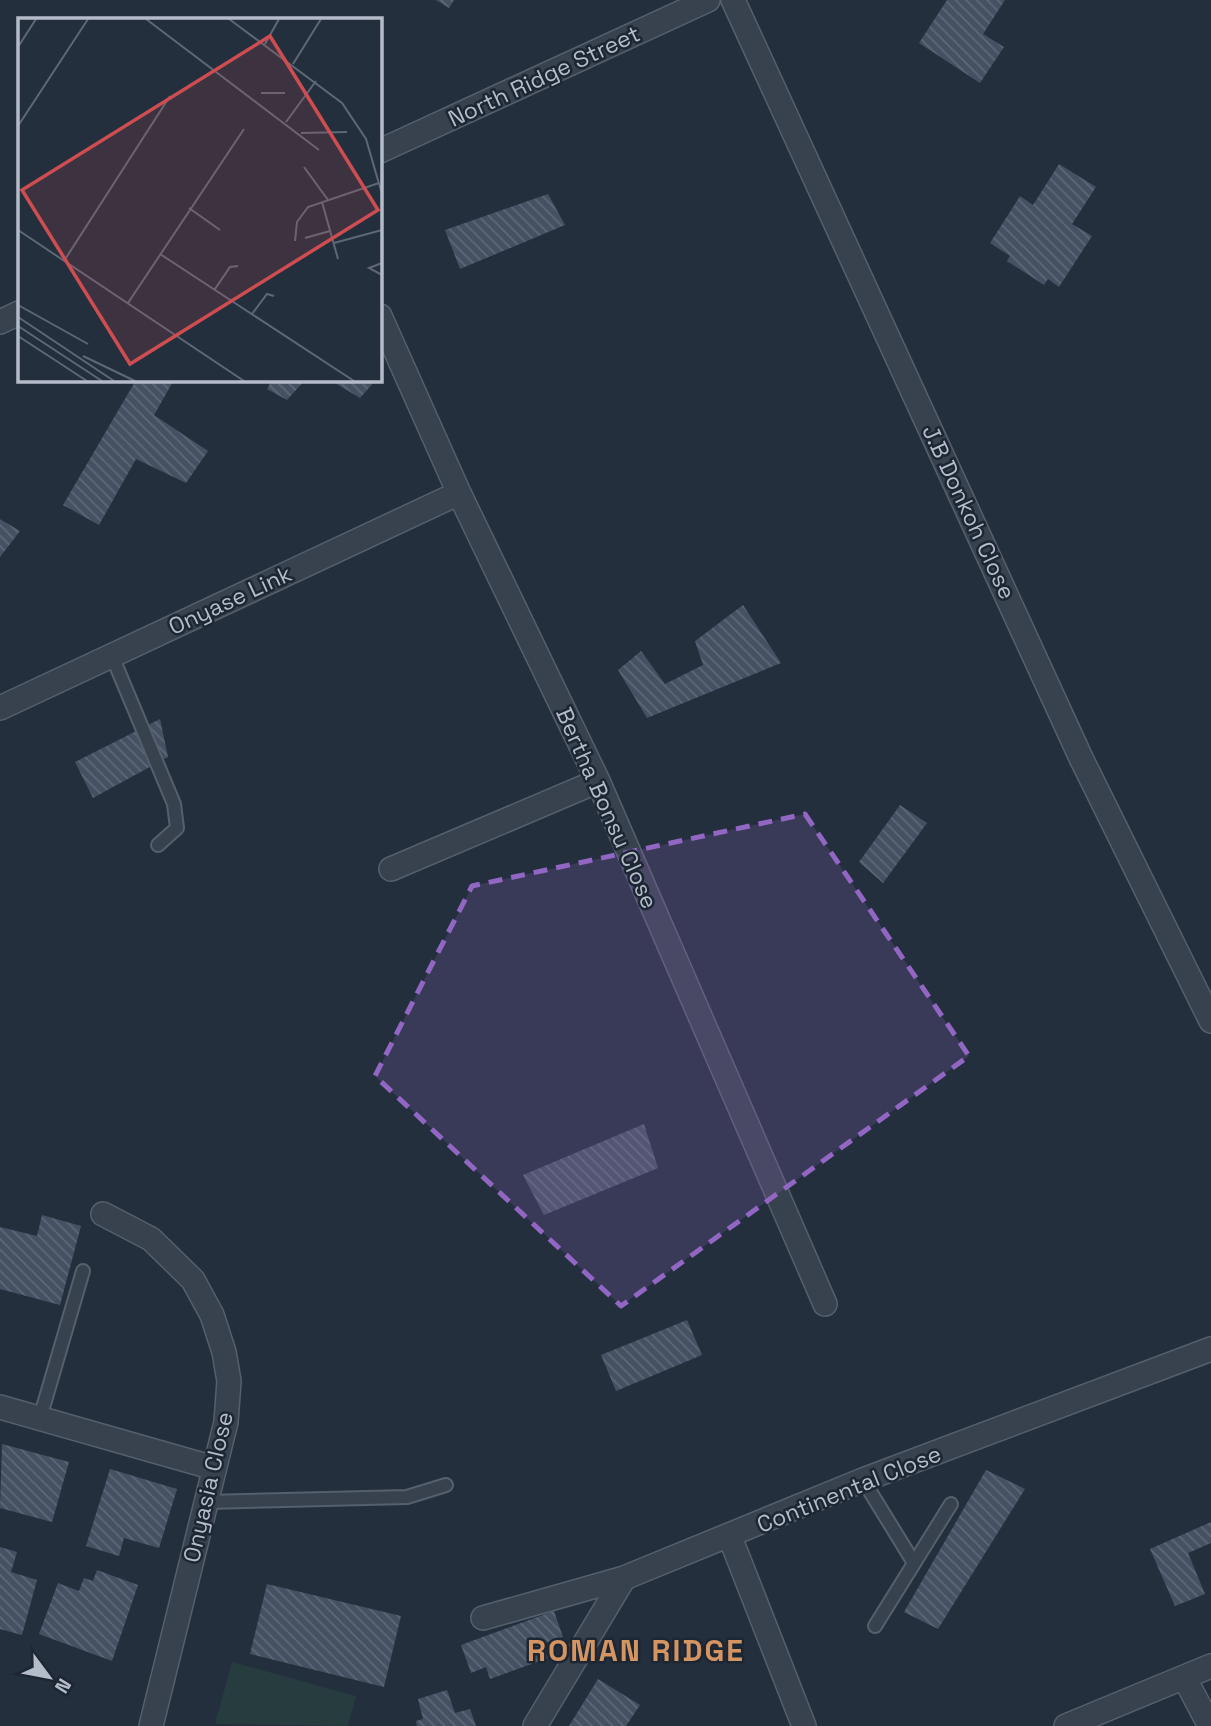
<svg xmlns="http://www.w3.org/2000/svg" width="1211" height="1726" font-family="'Space Grotesk',sans-serif">
<defs>
<pattern id="building-back-hatch" width="6" height="6" patternUnits="userSpaceOnUse" patternTransform="scale(1.75)"><rect width="6" height="6" fill="#455162"/><path d="M-1 5l2 2M0 0l6 6M5-1l2 2" fill="none" stroke="#5d6877"/></pattern>
</defs>
<rect width="100%" height="100%" fill="#242f3e"/>
<path fill="#263c3f" d="M232,1662L356,1696L348,1726L215,1724Z"/>
<path fill="url(#building-back-hatch)" d="M436,0H454L449,8Z
M947,0H1005L983,34L1004,47L980,83L919,43Z
M1059,164L1096,187L1072,224L1092,236L1059,287L1048,279L1044,285L1007,261L1010,256L990,243L1020,196L1033,205Z
M548,194L565,225L460,269L445,230Z
M136,380H174L154,415L208,451L186,483L136,459L99,525L63,505Z
M272,380H305L287,400L267,389Z
M330,380H376L360,398Z
M0,519L20,531L0,557Z
M743,605L781,663L647,718L618,670L641,651L665,684L703,665L695,641Z
M160,719L168,757L93,798L75,762Z
M900,805L927,823L883,883L859,862Z
M644,1124L658,1168L544,1215L523,1175Z
M42,1215L81,1226L60,1305L0,1289V1227L37,1236Z
M687,1320L702,1355L616,1391L601,1355Z
M2,1444L69,1462L52,1522L0,1508Z
M110,1469L177,1489L159,1548L124,1538L119,1556L86,1546Z
M986,1470L1025,1489L938,1629L904,1612Z
M1211,1522V1543L1188,1553L1205,1594L1175,1606L1150,1549Z
M0,1547L17,1552L11,1572L37,1580L22,1635L0,1629Z
M97,1570L138,1585L112,1661L39,1634L58,1583L79,1591L84,1578L93,1581Z
M267,1584L401,1616L384,1687L250,1654Z
M554,1611L563,1637L543,1644L548,1658L490,1679L486,1667L471,1673L461,1645Z
M598,1679L640,1705L626,1726H569Z
M447,1690L455,1713L470,1709L476,1726H417L416,1721L423,1719L418,1699Z"/>
<g fill="none" stroke-linecap="round" stroke-linejoin="round">
<defs>
<path id="service" d="M112,656L174,804L177,828L158,845
M40,1418L83,1271
M863,1480L914,1563
M206,1502L407,1497L446,1485
M875,1626L951,1504"/>
<path id="minor" d="M733,0L1081,758L1211,1021
M380,151L708,0
M380,316L459,493L598,781L825,1304
M0,322L19,313
M0,708L459,493
M391,869L598,781
M103,1214L151,1239L193,1280L212,1315L224,1352L229,1381L226,1422L151,1726
M0,1407L214,1468
M730,1537L804,1726
M483,1618L624,1578L863,1480L1211,1349
M1184,1677L1210,1726
M535,1726L624,1578
M1066,1726L1211,1666"/>
</defs>
<use href="#service" stroke="#565f6c" stroke-width="16"/>
<use href="#minor" stroke="#565f6c" stroke-width="26"/>
<use href="#service" stroke="#38414e" stroke-width="12"/>
<use href="#minor" stroke="#38414e" stroke-width="23"/>
</g>
<path fill="#9266c3" fill-opacity="0.2" stroke="#9266c3" stroke-width="5" stroke-dasharray="14 9" stroke-linejoin="round" d="M805,814L969,1056L621,1306L375,1076L472,886Z"/>
<g text-anchor="middle" dominant-baseline="central" stroke-width="5" stroke-linejoin="round" paint-order="stroke">
<g font-size="23" fill="#b4bcc9" stroke="#1d2633">
<text transform="translate(544 76) rotate(-25)">North Ridge Street</text>
<text transform="translate(969 512) rotate(65)">J.B Donkoh Close</text>
<text transform="translate(230 600) rotate(-25)">Onyase Link</text>
<text transform="translate(607 808) rotate(66)">Bertha Bonsu Close</text>
<text transform="translate(208 1487) rotate(-77)">Onyasia Close</text>
<text transform="translate(849 1489) rotate(-22)">Continental Close</text>
</g>
<g font-size="30" font-weight="bold" letter-spacing="2" fill="#d59563" stroke="#1d2633">
<text x="636" y="1650">ROMAN RIDGE</text>
</g>
</g>
<g transform="translate(18 18)">
<rect width="364" height="364" fill="#242f3e"/>
<path fill="none" stroke="#5e6776" stroke-width="2" d="M128,1L301,132M211,1L324,85L348,121L364,176M247,26L261,1M0,29L18,1M275,46L303,1M243,75H267M268,104L298,63M0,108L70,1M283,115L329,114M286,149L310,182M304,184L320,241M171,190L202,212M0,212L226,363M287,220L312,213M277,223L279,204L290,189L361,165M316,225L364,212M142,236L336,363M46,243L152,78M364,245L351,250L364,257M197,271L212,249L220,248M110,285L226,111M0,287L70,326M234,296L249,276L256,278M0,299L96,363M0,308L84,363M0,318L69,363M65,338L117,363"/>
<path fill="#ce4d50" fill-opacity="0.15" stroke="#ce4d50" stroke-width="3.5" d="M252,18L360,192L112,346L4,172Z"/>
<rect width="364" height="364" fill="none" stroke="#b4bcc9" stroke-width="3.5"/>
</g>
<g transform="translate(49 1677) rotate(122)" stroke="#1d2633" stroke-width="5" paint-order="stroke">
<path d="M0-5L12 26L0 18L-12 26Z" fill="#b4bcc9"/>
<text y="-10" font-size="19" font-weight="bold" text-anchor="middle" fill="#b4bcc9">N</text>
</g>
</svg>
